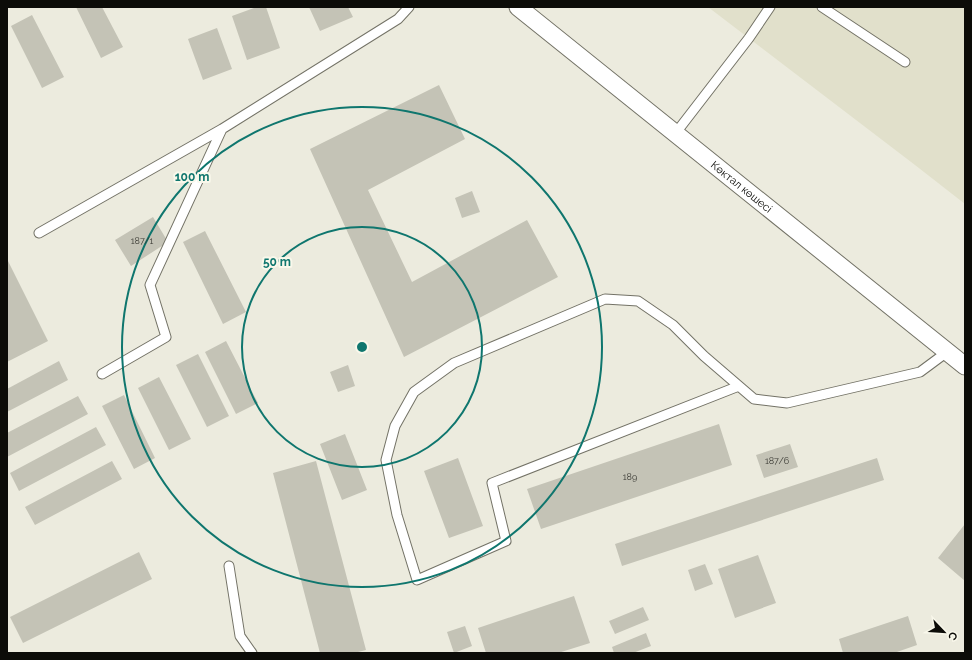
<svg xmlns="http://www.w3.org/2000/svg" width="972" height="660" font-family="Raleway,sans-serif">
<rect width="100%" height="100%" fill="#ecebde"/>
<path fill="#e1e0cb" d="M708,7H965V204L915,165Z"/>
<path fill="#c4c3b6" d="M76,7H102L123,47L101,58Z
M257,7H266L280,48L247,60L232,16Z
M309,7H348L353,17L320,31Z
M32,15L64,77L42,88L11,26Z
M217,28L232,69L203,80L188,39Z
M439,85L465,139L368,190L412,282L527,220L558,277L404,357L310,149Z
M472,191L480,212L462,218L455,198Z
M153,217L168,242L131,266L115,240Z
M205,231L246,312L223,324L183,242Z
M7,259L48,341L7,362Z
M226,341L258,403L236,414L205,352Z
M198,354L229,416L207,427L176,365Z
M59,361L68,380L7,412V389Z
M348,365L355,386L338,392L330,372Z
M159,377L191,439L169,450L138,388Z
M124,395L155,458L134,469L102,406Z
M78,396L88,414L7,457V433Z
M719,424L732,465L541,529L527,489Z
M96,427L106,445L19,491L10,473Z
M345,434L367,490L342,500L320,444Z
M790,444L798,467L764,478L756,455Z
M458,458L483,526L449,538L424,471Z
M877,458L884,480L622,566L615,544Z
M112,461L122,479L35,525L25,507Z
M316,461L366,650L354,653H320L273,473Z
M965,524V581L938,558Z
M139,552L152,579L23,643L10,617Z
M758,555L776,603L735,618L718,569Z
M705,564L713,584L695,591L688,570Z
M574,596L590,643L558,653H486L478,628Z
M643,607L649,620L615,634L609,621Z
M908,616L917,645L894,653H843L839,639Z
M465,626L472,646L454,653L447,632Z
M646,633L651,646L633,653H614L612,647Z"/>
<g fill="none" stroke-linecap="round" stroke-linejoin="round">
<defs>
<path id="service" d="M822,7L905,62
M675,134L749,38L770,7
M39,233L222,129L398,19L409,7
M102,374L166,337L150,285L222,129
M739,386L492,483L506,541L417,580L397,515L386,460L395,426L414,392L454,363L605,299L638,301L673,325L704,356L754,399L787,403L920,372L947,352
M229,566L240,636L252,653"/>
<g id="minor">
<path id="s1" d="M518,7L965,366"/>
</g>
</defs>
<use href="#service" stroke="#737266" stroke-width="11"/>
<use href="#minor" stroke="#737266" stroke-width="19"/>
<use href="#service" stroke="#fff" stroke-width="9"/>
<use href="#minor" stroke="#fff" stroke-width="17"/>
</g>
<g fill="none" stroke="#0f766e" stroke-width="2">
<circle cx="362" cy="347" r="120"/>
<circle cx="362" cy="347" r="240"/>
</g>
<g text-anchor="middle" dominant-baseline="central" stroke-width="4" stroke-linejoin="round" paint-order="stroke">
<g font-size="9" fill="#3a3a34">
<text x="142" y="241">187/1</text>
<text x="777" y="461">187/6</text>
<text x="630" y="477">189</text>
</g>
<g font-size="11" fill="#0c0c08" stroke="#f9f8eb">
<text stroke="none"><textPath href="#s1" startOffset="287">Көктал көшесі</textPath></text>
</g>
</g>
<circle cx="362" cy="347" r="6" fill="#0f766e" stroke="#f9f8eb" stroke-width="2"/>
<g font-size="12" text-anchor="middle" font-weight="bold" fill="#0f766e" stroke="#f9f8eb" stroke-width="4" stroke-linejoin="round" paint-order="stroke">
<text x="192" y="181">100 m</text>
<text x="277" y="266">50 m</text>
</g>
<rect width="972" height="660" fill="none" stroke="#0c0c08" stroke-width="16"/>
<g transform="translate(944 632) rotate(115)" stroke="#f9f8eb" stroke-width="3" paint-order="stroke">
<path d="M0-3L7 15L0 10L-7 15Z" fill="#0c0c08"/>
<text y="-6" font-size="11" font-weight="bold" text-anchor="middle" fill="#0c0c08">С</text>
</g>
</svg>
